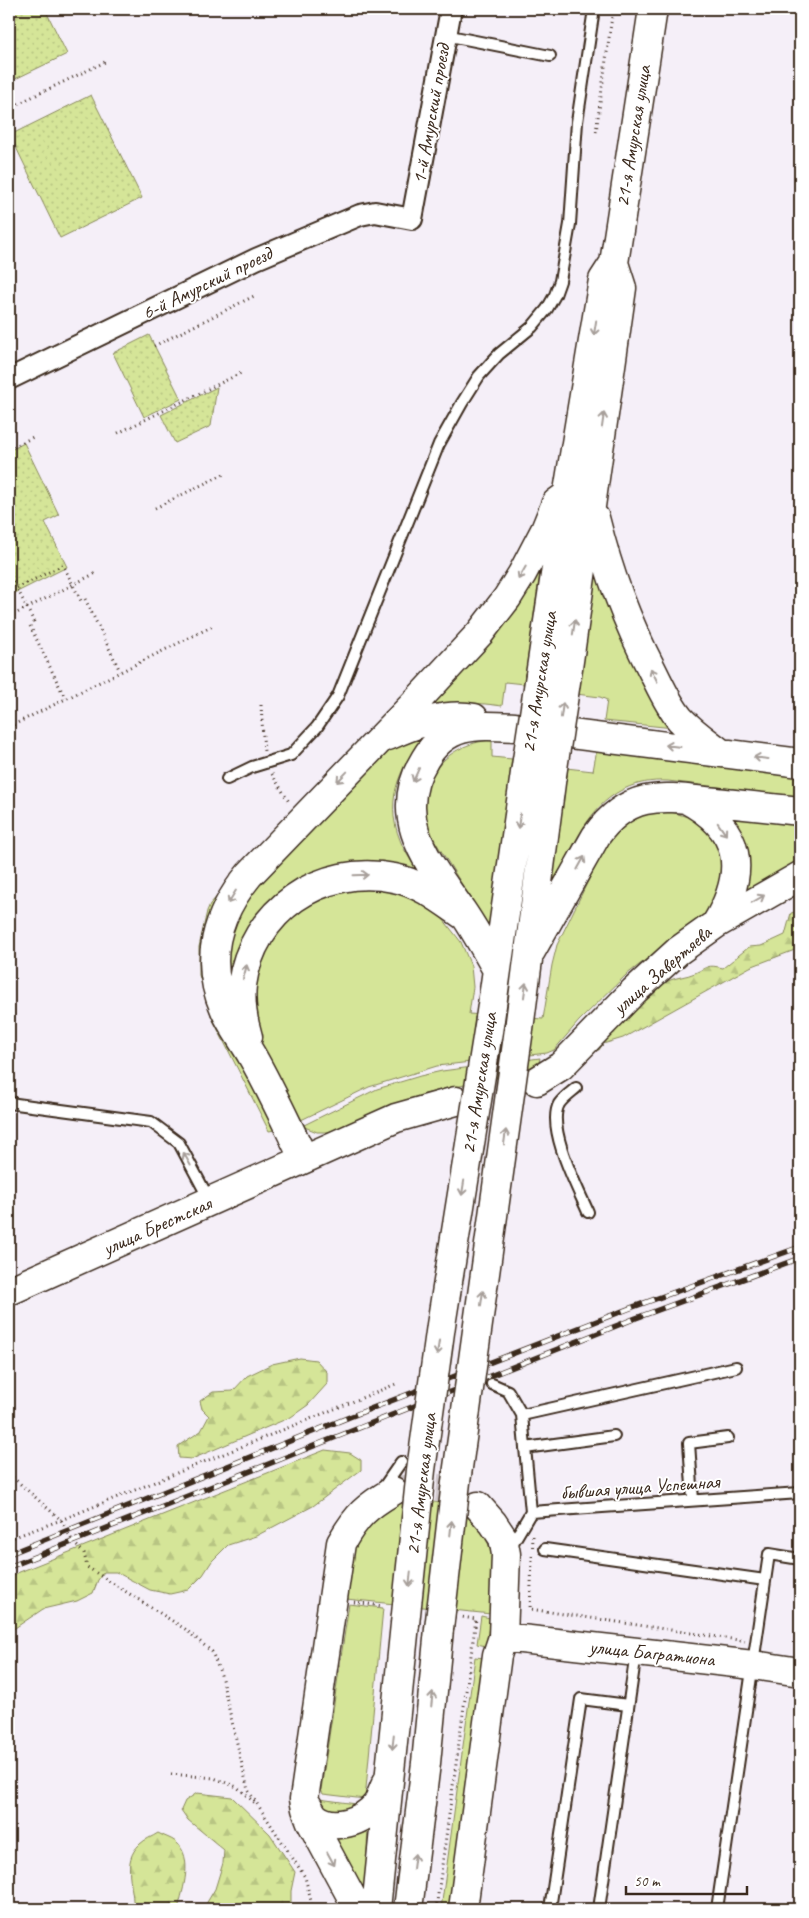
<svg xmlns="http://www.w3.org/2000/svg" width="809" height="1918" font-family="Caveat,sans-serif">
<defs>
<pattern id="forest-firs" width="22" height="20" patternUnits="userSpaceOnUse" patternTransform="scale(1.25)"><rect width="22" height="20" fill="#d5e598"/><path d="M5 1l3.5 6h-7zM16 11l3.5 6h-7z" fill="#b8c583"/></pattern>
<pattern id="park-dots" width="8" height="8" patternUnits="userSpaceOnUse" patternTransform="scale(1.25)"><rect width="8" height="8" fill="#d5e598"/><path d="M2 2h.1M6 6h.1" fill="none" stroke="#b8c583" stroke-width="1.8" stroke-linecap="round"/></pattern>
</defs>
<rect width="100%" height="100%" fill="#f5eff8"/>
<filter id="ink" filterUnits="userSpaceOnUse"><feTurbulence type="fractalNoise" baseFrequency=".02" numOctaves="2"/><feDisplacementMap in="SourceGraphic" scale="10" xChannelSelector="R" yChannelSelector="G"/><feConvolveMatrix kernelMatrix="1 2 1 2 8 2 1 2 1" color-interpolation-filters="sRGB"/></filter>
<g filter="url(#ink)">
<path fill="#d5e598" stroke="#88885b" d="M542,559L524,684L505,682L502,706C475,702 454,702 426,706Z
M596,565L674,728L604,721L607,700L600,697L576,694Z
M430,731C402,761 383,798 400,840C405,853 414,865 421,876L309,881L230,1000L223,966L235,908L377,754Z
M492,740V757L512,759L493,921L489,928L430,833C413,784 442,744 492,740Z
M597,749L800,776V797L668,781C599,778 579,833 554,885L551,884L566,768L593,771Z
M668,811L691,818L700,824L708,831L719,850L723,871L713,905L705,914L626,975L579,1021L554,1050L547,1053L437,1066L369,1087L299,1121L261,1044L256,1030L253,982L271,938L298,911L326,894L355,888L394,891L414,899L434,911L443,919L461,942L471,966L473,987L469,1014L543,1019L552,965L557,945L607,842C626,817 639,814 668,811Z
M724,814L800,823V868L742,901Z
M222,891L210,928L275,1130L269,1131L212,1018L199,975V947L207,911L210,904Z
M540,1058L538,1067L532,1070L424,1094L398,1103L331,1132H317L302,1126L377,1089L420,1076L442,1071Z
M424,1501C431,1502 438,1502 444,1504C468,1512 492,1536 493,1564C494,1580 492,1598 491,1614L346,1599L349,1558L364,1524L401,1502Z
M349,1604L383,1608L365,1799L323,1794L321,1790Z
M481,1616L490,1618L486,1646L477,1644Z
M475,1657L484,1658L452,1909H441Z
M319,1799L364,1805L331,1816Z
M368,1824L365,1897L330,1832Z"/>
<path fill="url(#forest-firs)" stroke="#88885b" d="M800,911V948L750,967L623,1038L603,1044L599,1050H594C617,1024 638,997 668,981C676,977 686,977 695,973C708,967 707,964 723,968L749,947L761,946L785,935L791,913Z
M300,1358L316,1360L327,1372V1384L308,1405L291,1417L192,1459L179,1458L178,1446L201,1431L209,1416L202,1409L200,1401L213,1392L233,1391L247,1376L272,1364Z
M325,1450L350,1453L361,1460V1470L313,1506L256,1536L228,1545L212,1561L203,1575L188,1590L170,1594L150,1590L116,1572H104L98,1580L93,1593L77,1601L43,1609L9,1632V1580L17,1573Z
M197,1793L232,1797L270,1834L295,1872L291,1891V1909H203L215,1889L223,1863L224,1850L188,1820L181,1810L185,1801Z
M158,1833C163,1836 171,1838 176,1842C194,1858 183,1889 178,1909H133C135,1887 120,1862 140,1844C145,1839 152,1837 158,1833Z"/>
<path fill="url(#park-dots)" stroke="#88885b" d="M9,9H45L67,54L9,82Z
M91,95L142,198L60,238L10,135Z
M149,335L181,399L144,417L113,353Z
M217,387L211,426L175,443L161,415Z
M24,443L59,515L45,522L67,567L9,596V451Z"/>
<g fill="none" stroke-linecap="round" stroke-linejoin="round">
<path stroke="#d0c8cc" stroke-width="28" stroke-dasharray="28 14" stroke-linecap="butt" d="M395,1491C424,1484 451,1485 475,1504"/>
<defs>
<path id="lane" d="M445,35L550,56
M227,779L252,767L291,755L317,727L338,696L439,444L462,403L479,376L499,354L532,327L547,309L555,295L560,281L570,224L577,122L594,9
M576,1088C570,1093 563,1098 559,1104C546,1128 578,1189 588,1212
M9,1103L151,1122L179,1143L210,1201
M492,1384L508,1391L522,1415
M525,1448L614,1436
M383,1488L401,1462
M693,1500L689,1443L728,1438
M531,1512L522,1415L736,1367
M511,1546L531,1512L800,1493
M545,1549L765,1580
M550,1909L581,1699L628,1705
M599,1909L636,1653
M717,1909L769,1554L800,1559"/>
<path id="street" d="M9,379L256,259L360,215L375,212L412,219L451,9"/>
<path id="secondary" d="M595,518C609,574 626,620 653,672C661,688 669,706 680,719C692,732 707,742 721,753
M540,675L562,528L603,280L614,263L653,9
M567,675L622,288L614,263
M571,734L800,763
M388,736C414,724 446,712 474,718
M686,799C743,829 747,872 716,924
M531,951L596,836C630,788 666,797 716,802C744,805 772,808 800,811
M497,970C486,950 475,930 462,911C429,863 389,818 425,759C447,722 477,725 515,727
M490,1019L525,773
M519,1029L552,775
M248,1037C243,1020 240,1003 242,985C252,911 321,863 394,878C421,883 444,902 466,917
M537,1081L561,1066L634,991L678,951L716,924L800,876
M304,1159C287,1125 271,1089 252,1056C243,1040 232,1026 225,1010C203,961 216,915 249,875L413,705L480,633L507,598L522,574L545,530L556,503L567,495
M9,1291L396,1118L456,1101
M503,1637L753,1665L800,1672
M306,1803C309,1807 311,1812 314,1816C332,1833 364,1821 377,1804C381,1797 383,1789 387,1782
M358,1909L311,1822L306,1809L304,1799L341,1543C357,1515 366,1507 393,1491
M376,1909L405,1624
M408,1909L426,1763L439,1629
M463,1909L497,1655L503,1637L506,1554L503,1538L493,1523L478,1506"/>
</defs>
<use href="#lane" stroke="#3b2a1e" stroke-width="14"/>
<use href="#street" stroke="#3b2a1e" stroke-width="24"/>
<use href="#secondary" stroke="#3b2a1e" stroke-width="31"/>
<path stroke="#3b2a1e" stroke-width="3" stroke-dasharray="1 4" stroke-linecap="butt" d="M9,108L105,62
M596,132L613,9
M154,346L256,295
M118,433L243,372
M9,449L33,437
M155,508L226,473
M9,572L35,624
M17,588L63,565L81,601
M85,599L120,671
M9,617L98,572
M30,626L65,698
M261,705L264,752
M9,727L213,626
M272,774L289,802
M9,1474L61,1520L73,1542L84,1553L87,1567L185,1629L212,1652L221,1675L248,1790L305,1877L313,1909
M533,1536L530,1609L745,1641
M9,1539L61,1520L396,1384
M354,1602L383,1606
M171,1774L214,1778L237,1787L255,1803
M436,1909L476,1619L461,1617"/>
<use href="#lane" stroke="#fff" stroke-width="10"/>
<use href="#street" stroke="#fff" stroke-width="20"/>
<use href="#secondary" stroke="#fff" stroke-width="28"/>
<defs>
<path id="rail" d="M9,1554L352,1416L633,1307L800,1247
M9,1567L636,1318L800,1258"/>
</defs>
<use href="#rail" stroke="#3b2a1e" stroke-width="5.5"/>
<use href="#rail" stroke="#fff" stroke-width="4" stroke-dasharray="11" stroke-linecap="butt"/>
<defs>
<path id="secondary-bridge" d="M525,773L540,675
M552,775L567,675
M405,1624L421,1470L441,1325L490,1019
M439,1629L456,1482L519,1029"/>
</defs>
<use href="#secondary-bridge" stroke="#3b2a1e" stroke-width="31" stroke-linecap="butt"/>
<use href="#secondary-bridge" stroke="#fff" stroke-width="28"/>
</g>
<defs><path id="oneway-shaft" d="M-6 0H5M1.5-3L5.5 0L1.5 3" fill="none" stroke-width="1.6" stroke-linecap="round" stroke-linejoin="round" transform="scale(1.25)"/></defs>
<g stroke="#a79f9a">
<use href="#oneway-shaft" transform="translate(595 328) rotate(99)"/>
<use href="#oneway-shaft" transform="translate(603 420) rotate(-82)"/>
<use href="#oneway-shaft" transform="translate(522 573) rotate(120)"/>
<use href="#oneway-shaft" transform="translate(574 627) rotate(-81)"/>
<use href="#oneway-shaft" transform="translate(654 675) rotate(-117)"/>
<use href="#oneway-shaft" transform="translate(562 710) rotate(-82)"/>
<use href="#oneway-shaft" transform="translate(673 746) rotate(-173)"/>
<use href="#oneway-shaft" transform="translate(761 758) rotate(-173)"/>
<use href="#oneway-shaft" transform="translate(416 775) rotate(114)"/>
<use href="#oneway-shaft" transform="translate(342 777) rotate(134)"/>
<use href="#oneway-shaft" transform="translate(519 821) rotate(98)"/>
<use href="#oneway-shaft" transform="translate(722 829) rotate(55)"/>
<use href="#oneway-shaft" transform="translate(581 863) rotate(-61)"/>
<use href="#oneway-shaft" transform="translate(361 875) rotate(-2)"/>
<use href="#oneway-shaft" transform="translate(232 897) rotate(121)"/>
<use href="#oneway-shaft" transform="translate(758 899) rotate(-30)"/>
<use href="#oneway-shaft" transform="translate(245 972) rotate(-75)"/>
<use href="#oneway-shaft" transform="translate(525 990) rotate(-82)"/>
<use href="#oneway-shaft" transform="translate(505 1137) rotate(-82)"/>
<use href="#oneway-shaft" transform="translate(187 1159) rotate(-119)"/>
<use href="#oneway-shaft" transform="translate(463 1188) rotate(99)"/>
<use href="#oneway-shaft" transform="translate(482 1298) rotate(-82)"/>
<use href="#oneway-shaft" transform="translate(438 1348) rotate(98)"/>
<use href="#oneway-shaft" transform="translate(451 1528) rotate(-84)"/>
<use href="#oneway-shaft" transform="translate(410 1579) rotate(96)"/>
<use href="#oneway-shaft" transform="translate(432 1699) rotate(-84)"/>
<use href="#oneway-shaft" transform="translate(393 1742) rotate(96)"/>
<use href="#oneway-shaft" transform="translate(331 1859) rotate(61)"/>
<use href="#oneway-shaft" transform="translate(414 1861) rotate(-83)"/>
</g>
</g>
<g text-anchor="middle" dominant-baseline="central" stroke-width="4" stroke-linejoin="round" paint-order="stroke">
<g font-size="20" fill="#3b2a1e" stroke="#fff">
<text transform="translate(431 114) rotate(-80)">1-й Амурский проезд</text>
<text transform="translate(633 136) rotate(-81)">21-я Амурская улица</text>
<text transform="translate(207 283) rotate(-26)">6-й Амурский проезд</text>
<text transform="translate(539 682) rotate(-81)">21-я Амурская улица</text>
<text transform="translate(662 970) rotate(-41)">улица Завертяева</text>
<text transform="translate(479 1083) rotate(-81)">21-я Амурская улица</text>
<text transform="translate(157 1226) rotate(-24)">улица Брестская</text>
<text transform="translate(421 1484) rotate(-83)">21-я Амурская улица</text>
<text transform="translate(640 1487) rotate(-4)">бывшая улица Успешная</text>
<text transform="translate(652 1653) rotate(6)">улица Багратиона</text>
</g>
</g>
<rect width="809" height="1918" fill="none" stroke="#fff" stroke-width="30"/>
<rect x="15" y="15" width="779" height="1888" fill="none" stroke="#3b2a1e" stroke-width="2" filter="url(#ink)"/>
<path d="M626 1886v8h121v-8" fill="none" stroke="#3b2a1e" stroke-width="2.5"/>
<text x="634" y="1886" font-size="15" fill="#3b2a1e" stroke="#ffffff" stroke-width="4" paint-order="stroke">50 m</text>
</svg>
